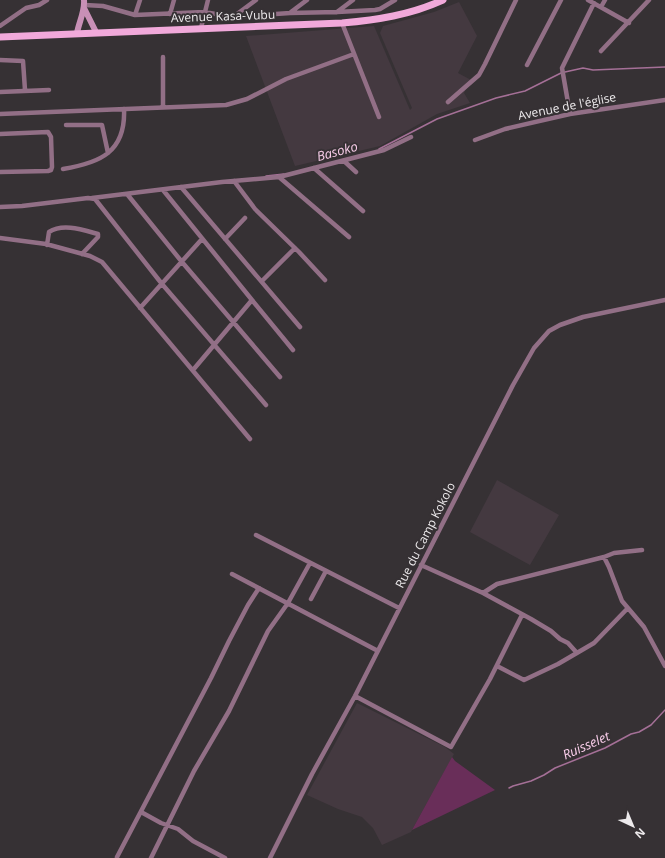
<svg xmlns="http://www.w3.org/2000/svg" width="665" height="858" font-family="'Open Sans',sans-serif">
<rect width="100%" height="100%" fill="#363134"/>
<path fill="#443940" d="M459,2L477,36L458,73L471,80L464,93L470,103L437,114L380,146L295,166L246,36L374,26L410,110L412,108L380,33L383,26L434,12Z
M497,480L559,515L530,565L470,532Z
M357,703L445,747L454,754L411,832L382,845L373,828L362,817L338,809L307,795Z"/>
<path fill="#692e59" d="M452,757L455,761L495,790L412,830Z"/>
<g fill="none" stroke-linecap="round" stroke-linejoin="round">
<path stroke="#a57097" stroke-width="1.5" d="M565,72L583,68L593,70L665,67
M379,149L437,119L496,98L525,91L561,73
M266,176L284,174
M509,788L513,786L531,781L544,775L555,768L605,748L631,734L639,732L651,725L665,710"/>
<path stroke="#926f86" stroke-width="4.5" d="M588,0L629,23
M85,5L103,6L135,15L204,12L233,17L290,13L337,12L375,10L380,9L395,0
M601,7L605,0
M291,12L307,0
M337,12L353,0
M170,14L174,0
M135,15L140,0
M233,17L256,0
M342,23L379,117
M0,26L26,8L39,5L47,0
M201,28L208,0
M601,51L649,0
M163,57V107
M0,60L23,61L25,90
M527,65L561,0
M0,92L49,90
M448,102L479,75L485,64L516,0
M0,114L226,105L247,99L286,79L354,54
M570,114L562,68L594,3
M66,125H102L108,153
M0,134L48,132L51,137L52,167L51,170L48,171L0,172
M475,140L505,129L570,114L665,100
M344,161L356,172
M314,168L363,211
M63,169C100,163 126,152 124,109
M279,177L349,237
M234,181L255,209L299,252L325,280
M181,187L300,327
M163,190L252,300L193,370
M127,194L182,262L280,377
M92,198L222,182L279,177L384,150L411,137
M0,207L22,206L88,198L95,199L162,284L266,405
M0,238L46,244L90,256L102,262L250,439
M225,239L245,218
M47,245L49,232C63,223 83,230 98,234V237L82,254
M262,281L295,248
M252,300L293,350
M140,308L202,239
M256,535L399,608
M604,557L609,567L622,601L644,627L665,666
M421,565L483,593L531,619L551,631L560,639L568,643L577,653
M232,574L378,651
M483,593L497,584L604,557L614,553L642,550
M311,599L326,571
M497,666L524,680L558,664L594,643L627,609
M355,696L451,747L490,679L522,615
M141,812L161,823L178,829L193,841L225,858
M117,857L211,678L229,641L248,605L259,588
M151,858L194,771L229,711L268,631L288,603L310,563
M270,858L312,774L355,696L513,385L534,348L549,331L560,325L583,317L665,300"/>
<path stroke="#c890b6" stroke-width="6" d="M84,8L96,32
M77,33C79,22 85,11 84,0"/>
<path stroke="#f1a9da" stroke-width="7" d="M0,37L342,23C377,20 410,15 443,0"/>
</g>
<g text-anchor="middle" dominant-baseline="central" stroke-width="4" stroke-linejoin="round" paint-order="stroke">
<g font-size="12" fill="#edeaec" stroke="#363134">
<text transform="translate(223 16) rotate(-2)">Avenue Kasa-Vubu</text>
<text transform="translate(567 106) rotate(-11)">Avenue de l'église</text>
<text transform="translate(425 535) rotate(-63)">Rue du Camp Kokolo</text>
</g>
<g font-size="13" font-style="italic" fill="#fbcfec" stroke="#363134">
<text transform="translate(337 151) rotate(-15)">Basoko</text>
<text transform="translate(586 745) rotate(-24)">Ruisselet</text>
</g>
</g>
<g transform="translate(633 826) rotate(136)" stroke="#363134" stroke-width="3" paint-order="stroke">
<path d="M0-3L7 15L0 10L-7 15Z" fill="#edeaec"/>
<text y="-6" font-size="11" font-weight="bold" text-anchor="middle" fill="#edeaec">N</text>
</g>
</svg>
